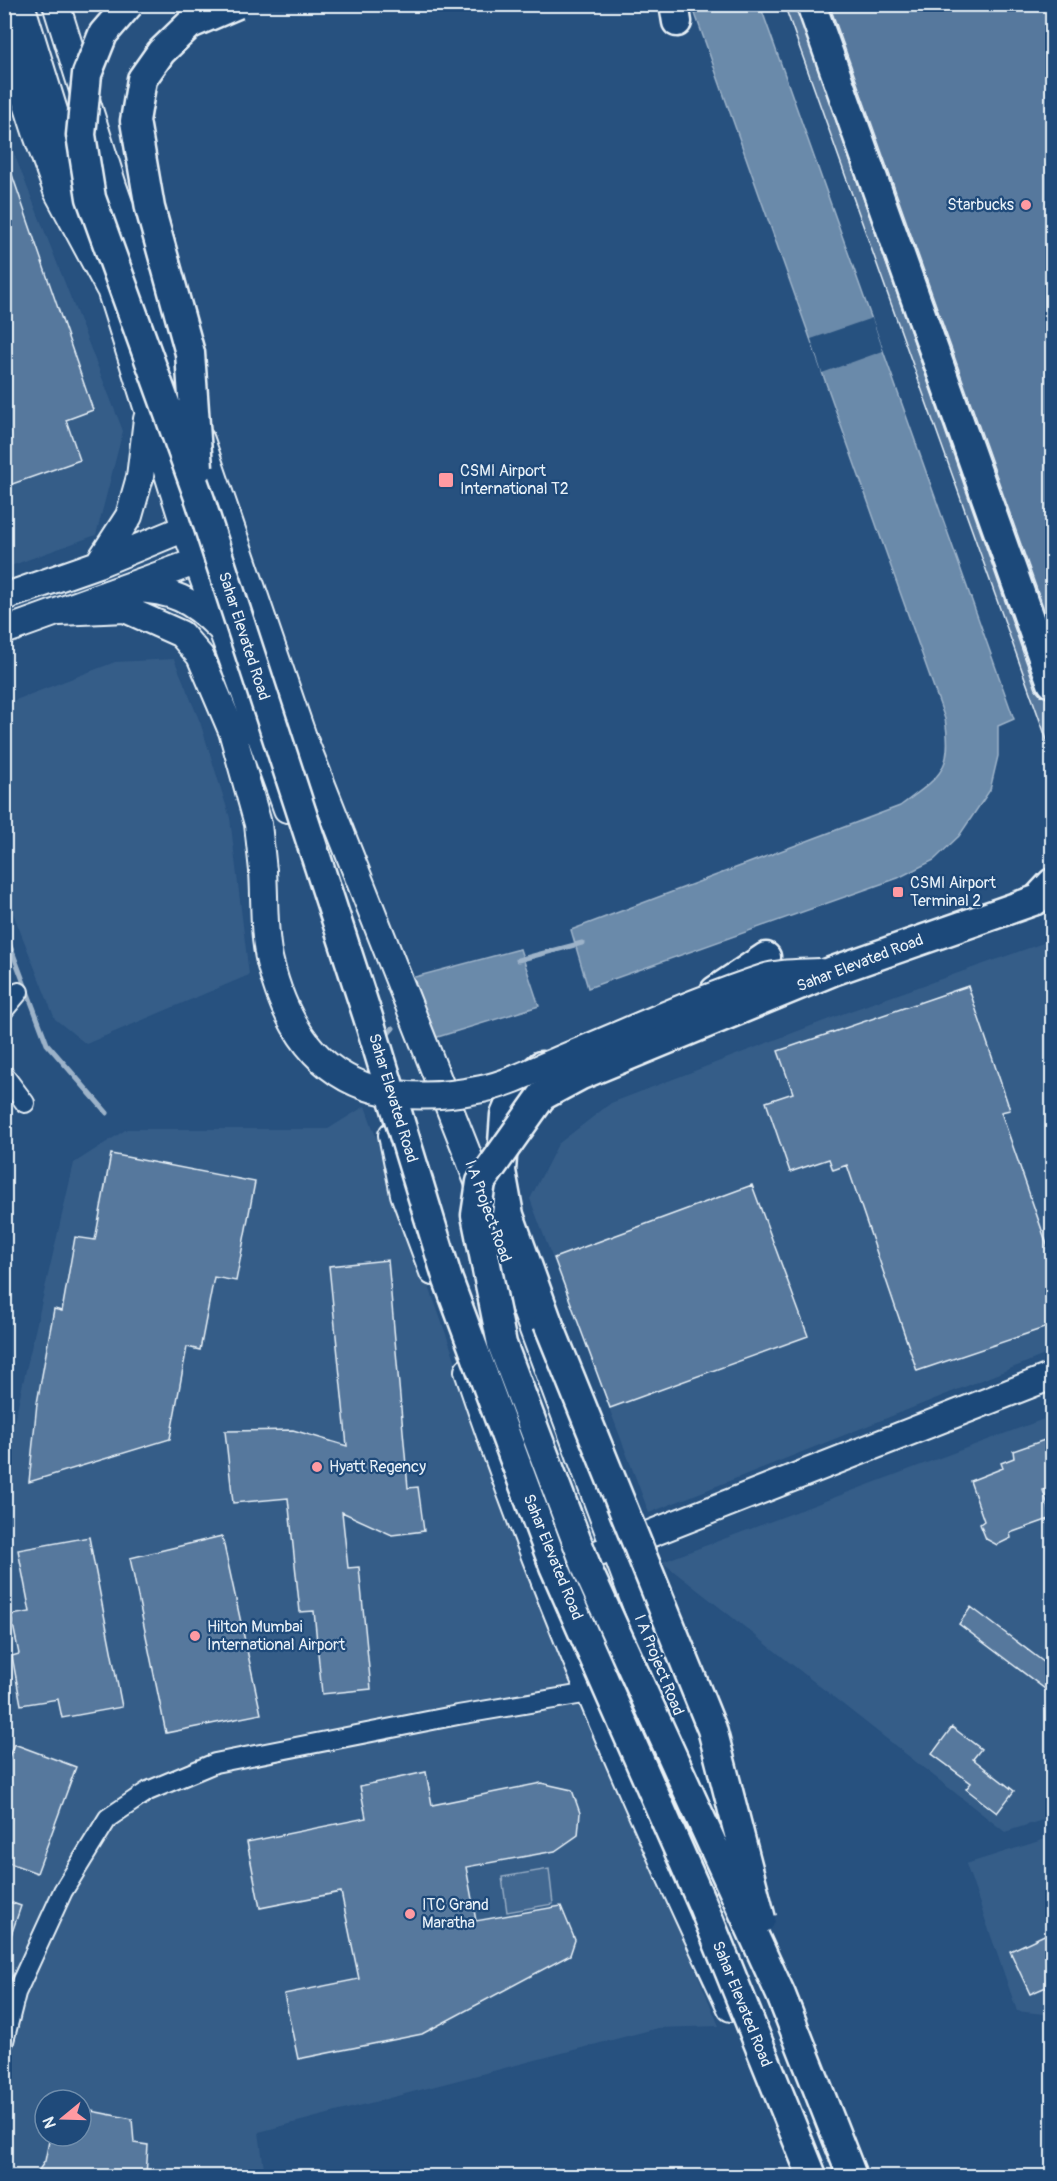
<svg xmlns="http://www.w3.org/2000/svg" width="1057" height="2181" font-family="Pangolin,sans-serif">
<rect width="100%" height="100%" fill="#27517f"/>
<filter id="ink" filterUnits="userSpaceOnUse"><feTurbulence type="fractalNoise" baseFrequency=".0167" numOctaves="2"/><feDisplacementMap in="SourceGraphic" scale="12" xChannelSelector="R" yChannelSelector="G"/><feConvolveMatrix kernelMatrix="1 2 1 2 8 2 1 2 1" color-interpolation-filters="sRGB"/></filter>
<g filter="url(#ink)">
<path fill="#355d88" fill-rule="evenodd" d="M4,128L123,431L96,535L5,568Z
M174,659L200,722L230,818L249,975L86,1044L55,1019L5,893V704L115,662Z
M1052,940V1352L649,1513L530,1199L558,1144L611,1103L850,1011Z
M365,1106L529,1568L719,2026L658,2028L259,2132L265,2176H5L4,1465L74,1163L127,1129H328ZM45,2100H81V2136H45Z
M1052,1416V1817L1005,1832L662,1562Z
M1052,1837V2015L1017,2011L966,1864Z"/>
<path fill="#436891" stroke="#96acc4" stroke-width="1.5" d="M549,1869L553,1904L507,1912L502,1877Z"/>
<path fill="#6b8aaa" stroke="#9db3c9" stroke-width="1.5" d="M692,5H760L1014,719L998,726V756L990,790L959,836L934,860L898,878L588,988L571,930L900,806C939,777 954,771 945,719Z
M520,949L539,1006L431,1039L411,978Z"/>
<path fill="#27517f" d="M872,318L883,351L822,373L811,339Z"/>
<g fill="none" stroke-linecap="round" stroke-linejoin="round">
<path stroke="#9db3c9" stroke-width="5" d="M4,930L47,1044L107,1113
M518,960L582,943
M385,1037L393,1028"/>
</g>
<path fill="#57789d" stroke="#e8f1f8" stroke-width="1.5" d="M784,4H795L1036,689L1042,696L1053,699V757Z
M829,4H1053V635Z
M4,160H7L93,410L66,420L80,460L4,487Z
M968,986L1010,1110L1001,1112L1053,1262V1325L917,1371L847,1165L833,1170L829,1159L790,1172L766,1102L793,1093L778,1051Z
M111,1154L255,1182L236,1281L214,1277L200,1350L187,1347L170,1439L29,1482L37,1403L54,1309L62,1311L75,1237L95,1240Z
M752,1185L808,1336L610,1408L554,1258Z
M388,1260L408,1488L418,1487L424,1531L392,1535L342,1512L348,1568L359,1567L371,1689L322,1694L314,1611L300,1612L288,1498L233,1503L225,1431L293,1430L347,1446L329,1266Z
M1053,1437V1488L1043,1490L1052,1518L1010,1533L1011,1538L997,1545L986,1539L980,1524L984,1521L970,1481L1003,1468L1001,1463L1014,1458L1013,1451Z
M222,1536L261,1714L166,1733L130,1558Z
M89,1537L122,1707L62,1718L58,1699L21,1705L12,1656L19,1654L11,1615L30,1612L18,1550Z
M971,1607L1053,1669V1695L959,1624Z
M952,1727L981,1749L973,1759L1014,1791L997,1813L966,1789L971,1783L932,1754Z
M14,1744L76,1767L37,1873L4,1861V1770Z
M426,1772L432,1805L541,1783L572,1790L580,1813L578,1835L555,1851L466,1867L476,1921L561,1906L575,1940L570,1955L422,2034L298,2059L284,1994L359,1979L341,1892L260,1908L247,1842L366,1818L360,1786Z
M4,1900L21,1906L7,1947H4Z
M1053,1931V1984L1030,1994L1010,1951Z
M81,2109L132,2119L134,2143L148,2145L146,2176H35L45,2161L49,2141L55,2136H81Z"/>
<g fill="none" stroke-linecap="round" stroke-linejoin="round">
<defs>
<path id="street" d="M4,1010L19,992
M4,1075L25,1103
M4,2041L16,1993L63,1891L108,1818L148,1791L215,1763L458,1715L589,1693"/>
<path id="secondary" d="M21,4L81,198
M56,4L113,186L188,402
M17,19L19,79L37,135L57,191L109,288
M104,270L185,528L287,809
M201,440L303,737L466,1150L661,1672L731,1842
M98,564L129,516L140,477L147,419
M133,589C172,590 192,600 219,627
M4,597L98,564L200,522
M59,612L125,609L181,634L200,656L232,731L258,824L263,871
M4,631L212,556
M392,1135L404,1194L433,1272
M468,1371C541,1589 633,1800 731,2008
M541,1572L614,1548L1052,1376"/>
<path id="primary" d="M674,4L677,22
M811,4L1052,683
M1036,900L1052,883
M715,991L766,957
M541,1066L517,1087L505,1115L501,1171L509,1215L548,1323"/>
</defs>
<use href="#street" stroke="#e8f1f8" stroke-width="22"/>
<use href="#secondary" stroke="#e8f1f8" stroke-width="30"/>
<use href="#primary" stroke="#e8f1f8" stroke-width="33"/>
<use href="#street" stroke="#1f4a7a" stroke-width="18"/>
<use href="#secondary" stroke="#1f4a7a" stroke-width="26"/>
<use href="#primary" stroke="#1f4a7a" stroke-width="28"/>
<defs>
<path id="secondary-bridge" d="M263,871C265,901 263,934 270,962C298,1076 371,1112 482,1089C512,1083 547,1064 575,1053C638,1027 701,998 766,977C782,972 803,973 820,972"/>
<path id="primary-bridge" d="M129,4L103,34L87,74L81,135L91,198L200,500L368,1017L448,1280L554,1566L704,1908L812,2176
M198,468L190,353L150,208L135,121L142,79L161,52L190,24L237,4
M548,1323L712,1729L761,1919
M852,2176L781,1995L588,1571L502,1344L476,1215L481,1182L542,1096L581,1075L833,971L1036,900"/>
</defs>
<use href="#secondary-bridge" stroke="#e8f1f8" stroke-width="30" stroke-linecap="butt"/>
<use href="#primary-bridge" stroke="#e8f1f8" stroke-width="33" stroke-linecap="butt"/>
<use href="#secondary-bridge" stroke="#1f4a7a" stroke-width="26"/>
<use href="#primary-bridge" stroke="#1f4a7a" stroke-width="28"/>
</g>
</g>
<g fill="#ff9aa2" stroke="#1f4a7a" stroke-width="2">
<circle cx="1026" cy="205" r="6"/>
<rect x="438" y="472" width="16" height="16" rx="3"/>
<rect x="892" y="886" width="12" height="12" rx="3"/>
<circle cx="317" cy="1467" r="6"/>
<circle cx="195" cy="1636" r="6"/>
<circle cx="410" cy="1914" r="6"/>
</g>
<g text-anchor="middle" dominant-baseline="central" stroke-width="4.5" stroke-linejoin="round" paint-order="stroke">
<g font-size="16" fill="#e8f1f8" stroke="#1f4a7a" text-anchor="start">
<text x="1014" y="205" text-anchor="end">Starbucks</text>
<text x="460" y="471">CSMI Airport<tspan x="460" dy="18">International T2</tspan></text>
<text x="910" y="883">CSMI Airport<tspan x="910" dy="18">Terminal 2</tspan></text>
<text x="329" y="1467">Hyatt Regency</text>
<text x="207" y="1627">Hilton Mumbai<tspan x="207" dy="18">International Airport</tspan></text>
<text x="422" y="1905">ITC Grand<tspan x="422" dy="18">Maratha</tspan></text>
</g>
<g font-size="16" fill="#e8f1f8" stroke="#1f4a7a">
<text transform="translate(244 636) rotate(72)">Sahar Elevated Road</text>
<text transform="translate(860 963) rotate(-21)">Sahar Elevated Road</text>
<text transform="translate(393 1098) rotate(73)">Sahar Elevated Road</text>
<text transform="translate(488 1211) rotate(70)">I A Project Road</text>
<text transform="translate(553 1557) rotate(68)">Sahar Elevated Road</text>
<text transform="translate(659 1665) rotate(68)">I A Project Road</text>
<text transform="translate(742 2004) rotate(68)">Sahar Elevated Road</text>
</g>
</g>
<rect width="1057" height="2181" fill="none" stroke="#1f4a7a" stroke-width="24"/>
<rect x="12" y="12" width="1033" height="2157" fill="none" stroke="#e8f1f8" stroke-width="2" filter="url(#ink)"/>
<g transform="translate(63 2118) rotate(251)"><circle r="28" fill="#1f4a7a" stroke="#6f8dac" stroke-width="1.5"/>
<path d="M0-4.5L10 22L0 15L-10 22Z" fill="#ff9aa2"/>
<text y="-9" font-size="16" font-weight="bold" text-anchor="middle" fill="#e8f1f8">N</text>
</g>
</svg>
